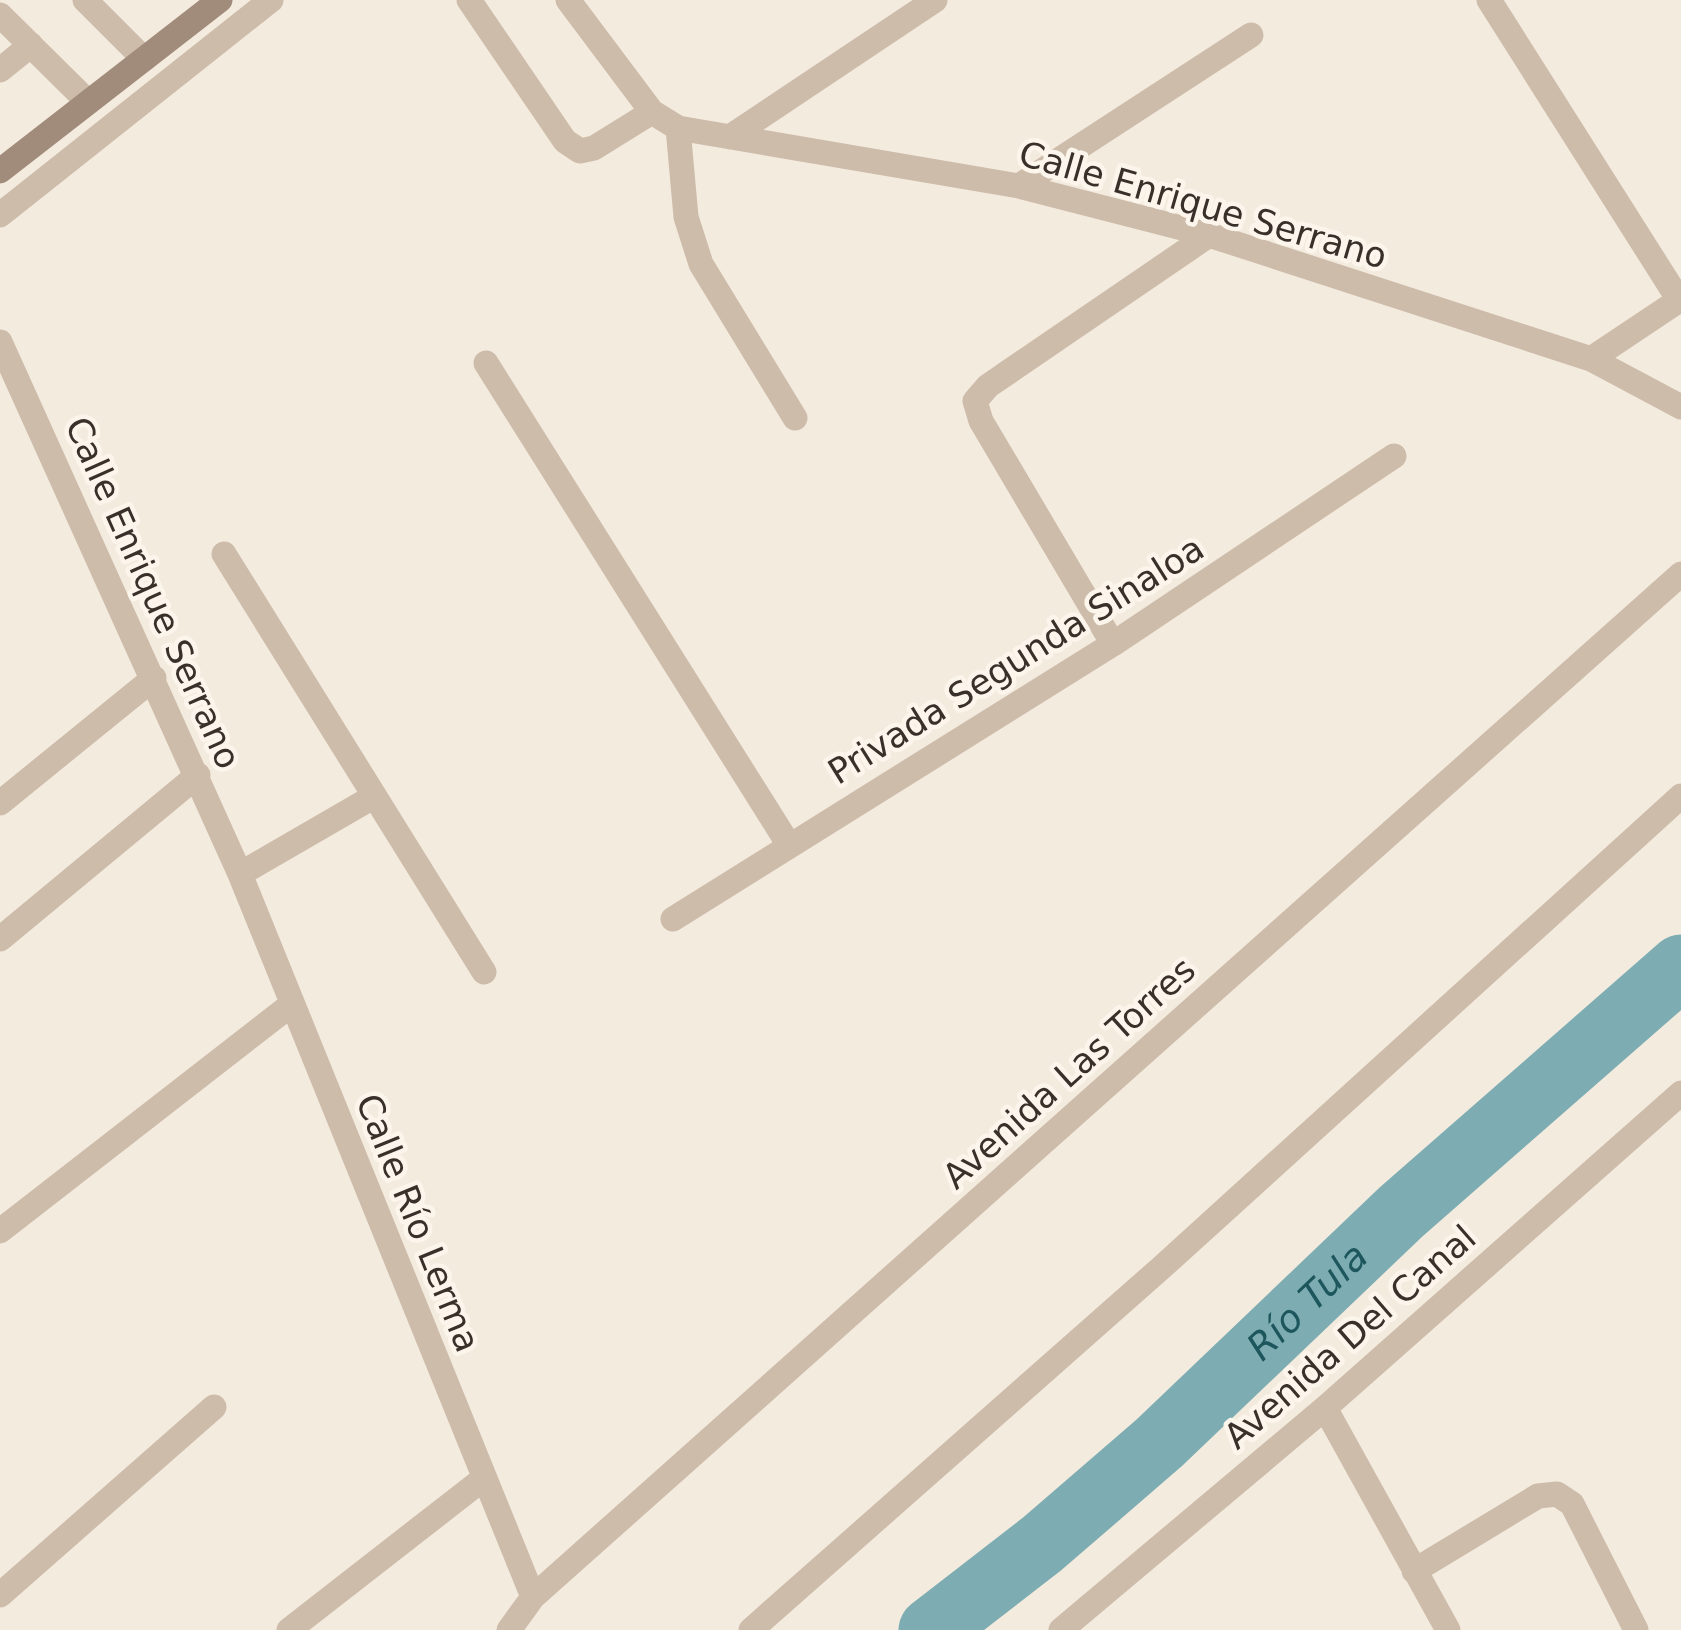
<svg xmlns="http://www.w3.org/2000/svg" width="1681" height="1630" font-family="'DejaVu Sans',sans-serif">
<rect width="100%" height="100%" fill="#f4ebdf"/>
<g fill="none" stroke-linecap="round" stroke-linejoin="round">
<path stroke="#7dadb2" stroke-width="65" id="s1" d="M931,1630L1042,1544L1159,1443L1401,1212L1681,967"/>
<path stroke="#cdbcaa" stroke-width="25" d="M85,0L144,59
M469,0L565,141L580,151L594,148L652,112
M568,0L652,112L678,128L1019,186L1209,235L1591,359L1681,407
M1489,0L1679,300
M0,15L88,102
M0,70L31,45
M678,128L686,217L701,264L795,418
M730,137L935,0
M1019,186L1251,35
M0,215L271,0
M0,342L240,874L533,1597
M1591,359L1681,299
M486,363L789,845
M224,554L484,972
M1113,644L981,421L975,401L988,386L1209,235
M0,803L154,678
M240,874L373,797
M673,919L1113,644L1394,456
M0,939L198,775
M0,1231L292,1004
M1325,1408L1448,1630
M1414,1571L1538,1496L1557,1494L1572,1504L1636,1630
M0,1595L214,1407
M289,1630L483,1479
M509,1630L533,1597L1681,574
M751,1630L1161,1268L1681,796
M1061,1630L1325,1408L1681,1093"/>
<path stroke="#a18b7b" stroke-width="25" d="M0,171L220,0"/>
</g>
<g text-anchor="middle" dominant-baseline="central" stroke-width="9" stroke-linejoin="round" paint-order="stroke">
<g font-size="35" fill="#3a302a" stroke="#fbf5ec">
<text transform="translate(1203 205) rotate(16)">Calle Enrique Serrano</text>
<text transform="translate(153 593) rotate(66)">Calle Enrique Serrano</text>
<text transform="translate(1016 660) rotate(-32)">Privada Segunda Sinaloa</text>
<text transform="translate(1069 1073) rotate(-42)">Avenida Las Torres</text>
<text transform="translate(418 1223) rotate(68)">Calle Río Lerma</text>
<text transform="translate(1350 1337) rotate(-41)">Avenida Del Canal</text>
</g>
<g font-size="38" font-style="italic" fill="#1e565e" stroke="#fbf5ec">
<text stroke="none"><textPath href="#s1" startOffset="500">Río Tula</textPath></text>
</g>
</g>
</svg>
